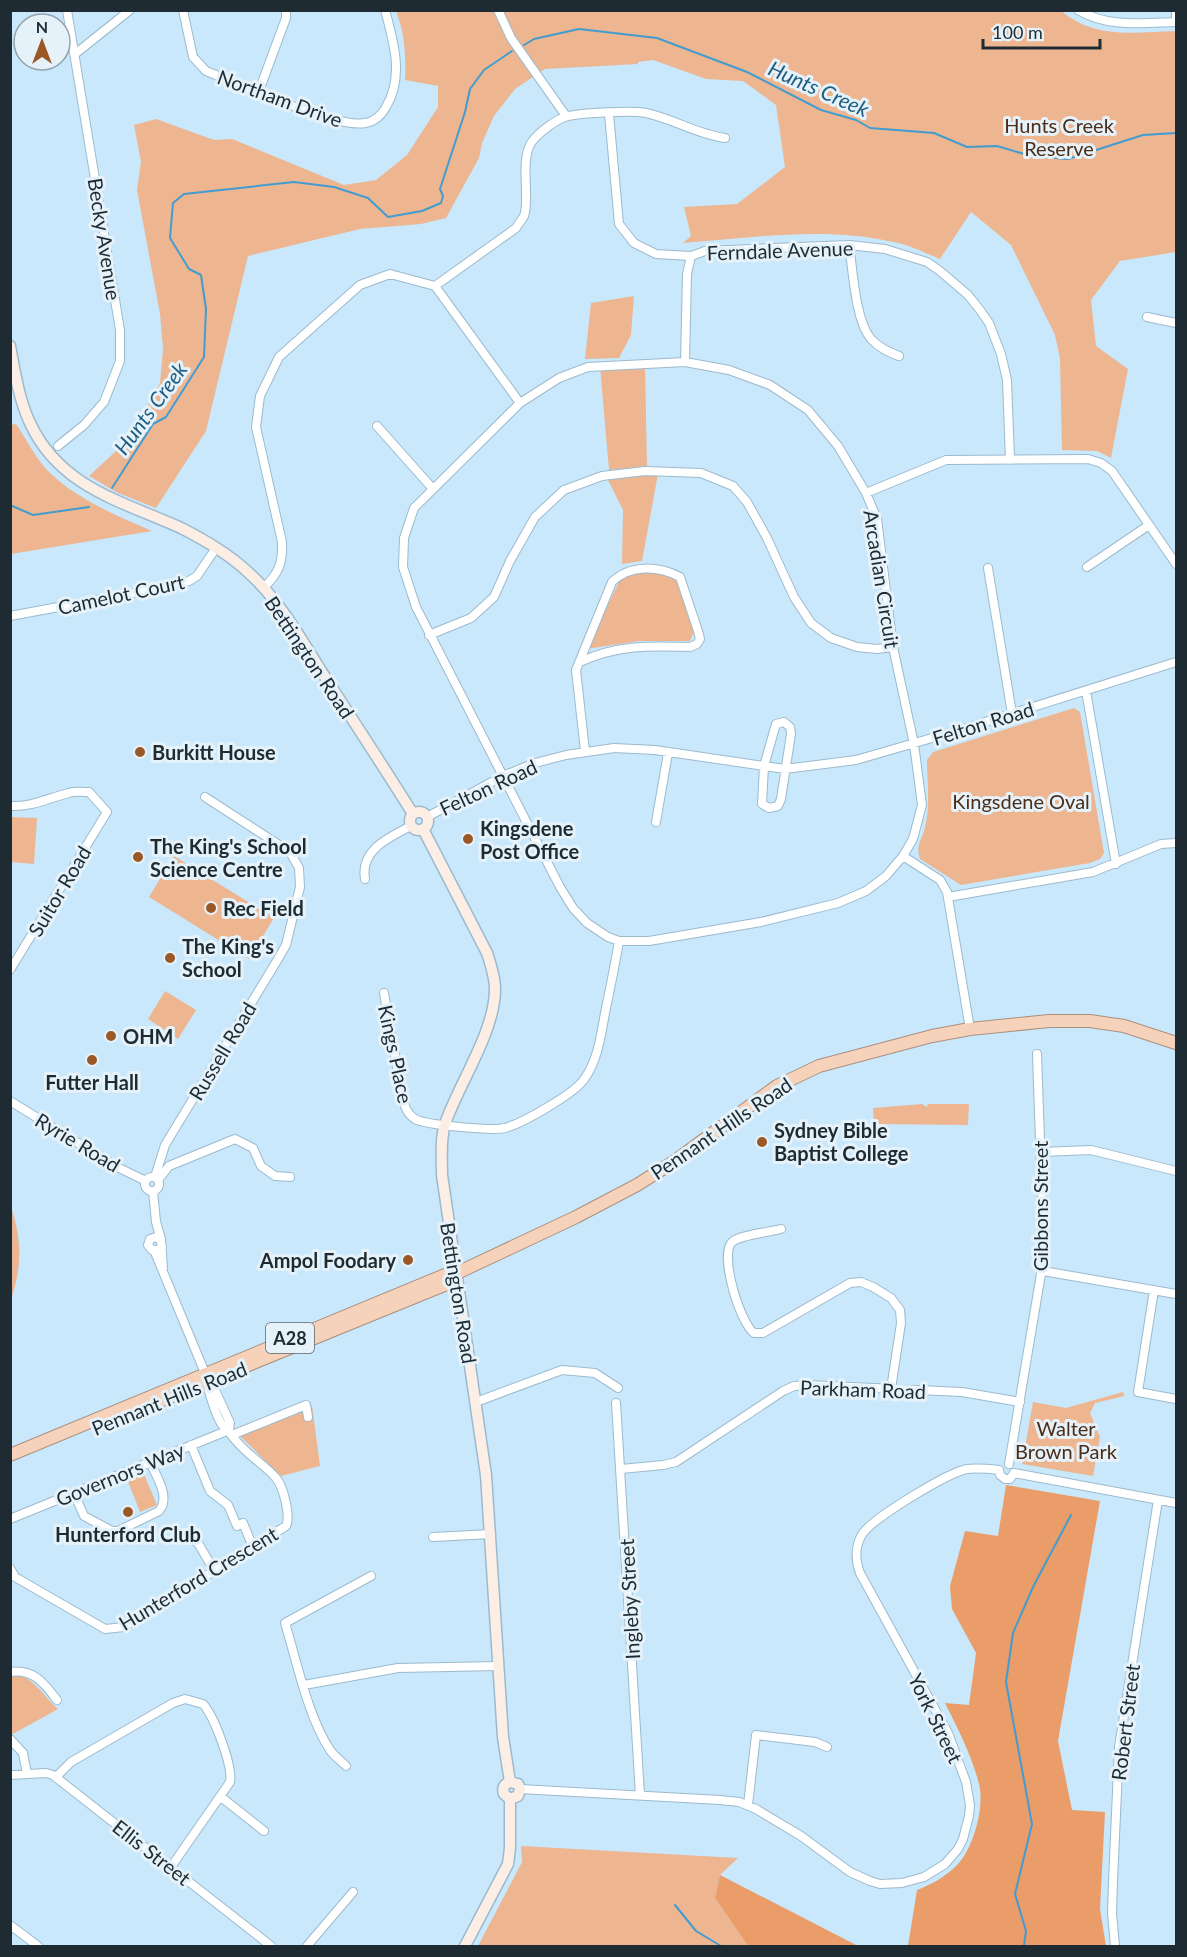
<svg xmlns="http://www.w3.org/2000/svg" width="1187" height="1957" font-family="Lato,sans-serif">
<rect width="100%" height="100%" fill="#c9e8fc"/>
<path fill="#edb691" d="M1060,10C1096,40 1133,32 1176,31V252L1120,261L1091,300L1096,346L1128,369L1111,458L1097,451L1062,450L1060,359L1055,335L1011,245L971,212L940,259C925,253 910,245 893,242C824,226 752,238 683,243L691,236L684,207L737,204L785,167L776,105L743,81L706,79L653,60L638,62V64L545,69L515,89L494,116L482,143L479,158L446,218L421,224L360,229L248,256L206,431L156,508L118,493L89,476L130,438L160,383L163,349L160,314L137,190L141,162L134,125L156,119L214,140L232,139L344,185L376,180L407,155L438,107V86L405,80C406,55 405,34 396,11Z
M634,296L631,335L619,358L585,359L591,303Z
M600,366H645L647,466L609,470Z
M16,424C27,440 37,461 51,474C79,500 117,516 152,531L11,554L10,425Z
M658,474L642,561L622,564L623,510L607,478Z
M646,571L664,573L678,581L695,629L690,641H639L586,649L621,578Z
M1074,708L1080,712L1104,853L1100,859L1090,863L961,885L920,859C916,846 920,843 924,831C931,807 927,785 927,760L933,752Z
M10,817L37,818L34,864L11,862Z
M174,856L274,918L249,959L149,897Z
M165,991L196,1010L178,1039L148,1019Z
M922,1104L927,1107L928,1104H969L968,1125L874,1124L873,1108Z
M11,1208C22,1237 22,1269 11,1299Z
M1123,1392L1124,1396L1095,1403L1090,1413L1100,1437L1093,1476L1022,1464L1033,1402L1066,1408Z
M312,1405L320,1466L281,1476L240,1436Z
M143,1472L157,1505L140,1512L127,1479Z
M15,1674C35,1678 43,1696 58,1709L13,1734L10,1732V1676Z
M521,1846L738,1858L720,1875L715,1898L748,1946H478L522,1862Z"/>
<path fill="#ea9d68" d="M1006,1485L1100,1501L1058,1741L1072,1810L1105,1812L1100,1909L1106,1946H908L917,1890C932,1884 945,1877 956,1866C973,1850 985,1807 979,1784C972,1756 958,1729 945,1703L969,1705L976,1653L952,1609L950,1586L965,1531L998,1536Z
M720,1875L858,1946H748L715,1898Z"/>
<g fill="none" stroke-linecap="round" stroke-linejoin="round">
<path stroke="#439cd0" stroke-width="2" d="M524,45L534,39L579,29L657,38L747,72L821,110L856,120L870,128L934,133L967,147L997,146L1031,156L1068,159L1143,135L1176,133
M112,488L153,424L166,417L204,357L206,309L201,275L189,269L170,238L173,203L184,194L294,182L334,187L368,198L388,217L422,211L441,203L443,196L440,189L465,112L470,89L484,70L512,51
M10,505L33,515L89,507
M675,1905L696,1931L721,1946
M1024,1946L1026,1931L1015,1894L1032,1824L1006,1682L1013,1633L1033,1587L1071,1515"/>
<defs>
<path id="minor" d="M183,10L193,57L206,71C237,83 337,129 365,123C374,122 382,115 386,107C404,77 394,43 385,10
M498,10L511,38L566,116
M1078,10C1108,28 1143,23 1176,22
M1176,10V22
M75,54L130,10
M259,91L286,18V10
M609,114L619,224L634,243L656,254L691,256L705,251L849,245L885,249L927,262L940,271L968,295L980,310L989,323L1001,354L1007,380L1010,460
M849,245C853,270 855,320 871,339C879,348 889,352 899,356
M435,286L516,228C518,224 522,220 524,216C530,201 521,167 529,147C533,136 556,119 568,116C583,113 632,110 646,113C674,119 696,134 725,138
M1147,317L1176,323
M685,362L729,370L770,385L808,410L838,446L866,493L877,519L893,647L914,744L922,805L913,839L903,856L886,876L866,891L838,903L761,922L649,941H619L608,937L587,923L573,908L560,887L416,607L403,567L404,538L414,508L520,403L559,378L588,367Z
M685,362L687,274L691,256
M377,426L433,489
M58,446L84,425L104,402L120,361V330L67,10
M866,493L946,460L1088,459L1101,463L1112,471L1176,564
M1087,567L1149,525
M988,568L1012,714
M263,588C279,574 283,562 282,542L256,427L260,396L279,357L360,285L390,274L435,286L520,403
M10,616L161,588L189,581L197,576L216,548
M429,635L471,618L494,597L510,561L535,517L564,490L602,476L645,471L701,473L733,486L747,502L767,538L794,597L811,623L831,638L857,647L877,649L893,647
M580,662C618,644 650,646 690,647L697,644L700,639L698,631L680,577C659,566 630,564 612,582L576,670L585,751
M1086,691L1116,864
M784,722L790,727L791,734L781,799L778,806L769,808L762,804L764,766L776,724Z
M10,806C33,807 48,798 69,793C75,791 83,792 89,792L107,812L10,970
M427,817L503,776L535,763L566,755L614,748L655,750L785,769L856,760L963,729L1176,662
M656,822L668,753
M903,856L940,880L947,892L970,1029
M365,879C360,850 388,838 411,826
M948,897L1093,872L1161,844L1176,843
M384,993L402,1096C405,1106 406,1113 415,1119C425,1125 493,1131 505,1128C523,1123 576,1093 585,1078C598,1059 601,1035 605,1013C610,989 615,965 619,941
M10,1101L119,1168L146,1181
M1041,1152L1091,1150L1176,1171
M145 1184a7 7 0 1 1 14 0a7 7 0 1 1-14 0Z
M155,1177L165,1145L278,959L286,945L300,887L299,868L290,852L205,797
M158,1180L169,1166L235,1139L253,1148L261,1166L275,1176L290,1177
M153,1191L156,1222L161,1239
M781,1229C770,1232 740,1235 732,1242C719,1255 740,1323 754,1333H763L850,1283L861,1282L873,1287L891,1298L900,1310L901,1323L891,1389
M162,1247L158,1250H152L148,1245L150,1239L156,1237L161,1240L163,1268
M1043,1271L1176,1294
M1154,1290L1138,1392L1176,1399
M210,1379L230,1423L229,1430
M476,1402L562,1370L595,1373L618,1388
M616,1403L640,1795
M232,1435L306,1405L308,1417
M191,1445L210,1491L228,1505L237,1526L243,1523L253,1547
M1009,1464L1044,1256L1037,1054
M621,1469L663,1465L676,1462L783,1391L794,1386L808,1385L962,1392L1020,1402
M999,1470L1000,1475L1005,1479H1010L1014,1473
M1014,1473L1176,1503
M74,1493L84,1516L112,1531H118L159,1511C171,1497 156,1476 150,1462
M10,1519L229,1430
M433,1537L491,1534
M191,1539L198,1543L215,1572
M10,1568L15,1577L105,1629L124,1627L286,1526C291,1516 283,1486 276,1478C265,1465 249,1456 238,1443C233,1437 228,1431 223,1426C216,1418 206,1384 205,1373L154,1250
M10,1672C34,1669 44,1683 57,1700
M304,1685L398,1668L499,1666
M10,1739L23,1753L27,1774
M346,1766C341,1761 334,1756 330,1750C308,1717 297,1662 285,1623L371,1576
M10,1775L46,1773L53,1775L271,1946
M56,1777L71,1762L173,1703L185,1699L203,1704C214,1716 233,1766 230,1782L171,1867
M520,1789L720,1800L739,1802L756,1809L801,1836L850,1872L870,1881L880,1884L902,1883L924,1877L945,1864L958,1849L963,1839L969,1816L970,1805L966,1782L948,1733L860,1573C855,1560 855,1545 863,1533C875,1517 947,1473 967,1469C977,1468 989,1469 999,1470
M221,1797L264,1831
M748,1805L756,1735L815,1742L827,1747
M10,1925L38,1946
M307,1946L353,1892
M1115,1946L1112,1913L1113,1881L1119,1747L1158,1500"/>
<path id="secondary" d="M10,346C15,372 19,401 31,425C61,488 124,502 181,528C205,540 230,555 249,573C282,603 303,643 327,680C356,725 385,769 413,814
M410 821a9 9 0 1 1 18 0a9 9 0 1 1-18 0Z
M423,829L487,953C491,965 495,977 495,989C495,1032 459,1083 445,1124C440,1140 442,1159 442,1175L486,1475L503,1737L510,1782
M510,1782L518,1784L520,1789L518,1796L510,1799
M510,1782C504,1784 502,1788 504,1794L510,1799
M465,1946L508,1864L510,1848V1799"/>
<path id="trunk" d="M111,1421L432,1290L450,1283L457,1273
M10,1455L445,1275L457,1273L576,1217L637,1185L675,1161L777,1086L819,1066L932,1036L970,1029L1049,1021H1090L1124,1026L1176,1043"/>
</defs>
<use href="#minor" stroke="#9cbace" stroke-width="10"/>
<use href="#secondary" stroke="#9cbace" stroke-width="13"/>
<use href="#trunk" stroke="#aa907f" stroke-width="14"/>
<use href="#minor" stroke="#fff" stroke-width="8"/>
<use href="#secondary" stroke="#fceee5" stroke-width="10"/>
<use href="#trunk" stroke="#f7d2ba" stroke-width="12"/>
</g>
<g fill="#9a5826" stroke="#e6f2fa" stroke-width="2">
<circle cx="140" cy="752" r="6"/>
<circle cx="468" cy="839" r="6"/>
<circle cx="138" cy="857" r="6"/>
<circle cx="211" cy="908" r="6"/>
<circle cx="170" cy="958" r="6"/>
<circle cx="111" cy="1036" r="6"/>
<circle cx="92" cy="1060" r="6"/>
<circle cx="762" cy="1142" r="6"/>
<circle cx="408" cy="1260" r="6"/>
<circle cx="128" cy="1512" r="6"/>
</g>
<g text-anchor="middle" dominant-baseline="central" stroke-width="6" stroke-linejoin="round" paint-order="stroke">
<rect fill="#e6f2fa" stroke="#5b676f" stroke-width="1.5" x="266" y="1323" width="48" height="30" rx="4.5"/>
<g font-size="18" font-weight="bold" fill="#1f2b33">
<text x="290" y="1338">A28</text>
</g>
<g font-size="20" fill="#1f2b33" stroke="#e6f2fa">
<text transform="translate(280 98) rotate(20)">Northam Drive</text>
<text transform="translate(105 239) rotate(81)">Becky Avenue</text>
<text transform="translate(780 250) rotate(-2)">Ferndale Avenue</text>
<text transform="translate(882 579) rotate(81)">Arcadian Circuit</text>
<text transform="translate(121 594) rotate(-12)">Camelot Court</text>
<text transform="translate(310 657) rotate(56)">Bettington Road</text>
<text transform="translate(983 723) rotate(-17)">Felton Road</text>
<text transform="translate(488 787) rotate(-25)">Felton Road</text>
<text transform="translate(59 891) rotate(-59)">Suitor Road</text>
<text transform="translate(222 1051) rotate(-59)">Russell Road</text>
<text transform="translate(396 1054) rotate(78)">Kings Place</text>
<text transform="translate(721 1128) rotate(-34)">Pennant Hills Road</text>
<text transform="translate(78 1142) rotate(31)">Ryrie Road</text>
<text transform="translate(1040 1206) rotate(-90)">Gibbons Street</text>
<text transform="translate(459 1293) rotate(81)">Bettington Road</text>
<text transform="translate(863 1389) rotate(2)">Parkham Road</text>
<text transform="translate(169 1398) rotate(-22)">Pennant Hills Road</text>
<text transform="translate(120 1474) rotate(-22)">Governors Way</text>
<text transform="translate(198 1578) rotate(-31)">Hunterford Crescent</text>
<text transform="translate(629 1599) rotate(-93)">Ingleby Street</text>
<text transform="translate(936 1718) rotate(64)">York Street</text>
<text transform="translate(1125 1722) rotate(-83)">Robert Street</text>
<text transform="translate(152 1852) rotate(38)">Ellis Street</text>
</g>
<g font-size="20" fill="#4d2d17" stroke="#e6f2fa">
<text x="1059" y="125">Hunts Creek<tspan x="1059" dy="23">Reserve</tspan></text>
<text x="1021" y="801">Kingsdene Oval</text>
<text x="1066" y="1428">Walter<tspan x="1066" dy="23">Brown Park</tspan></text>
</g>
<g font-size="20" font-weight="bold" fill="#1f2b33" stroke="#e6f2fa" text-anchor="start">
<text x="152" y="752">Burkitt House</text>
<text x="480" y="828">Kingsdene<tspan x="480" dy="23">Post Office</tspan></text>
<text x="150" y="846">The King's School<tspan x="150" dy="23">Science Centre</tspan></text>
<text x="223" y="908">Rec Field</text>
<text x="182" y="946">The King's<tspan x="182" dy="23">School</tspan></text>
<text x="123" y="1036">OHM</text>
<text x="92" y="1082" text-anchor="middle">Futter Hall</text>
<text x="774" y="1130">Sydney Bible<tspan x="774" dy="23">Baptist College</tspan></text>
<text x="396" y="1260" text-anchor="end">Ampol Foodary</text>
<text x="128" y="1534" text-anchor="middle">Hunterford Club</text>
</g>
<g font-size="21" font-style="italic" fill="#1c5d81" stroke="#e6f2fa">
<text transform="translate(819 88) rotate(24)">Hunts Creek</text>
<text transform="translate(150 408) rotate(-54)">Hunts Creek</text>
</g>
</g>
<rect width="1187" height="1957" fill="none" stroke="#1f2b33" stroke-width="24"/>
<g transform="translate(42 42)"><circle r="28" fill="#e6f2fa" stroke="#96a2aa" stroke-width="1.5"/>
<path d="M0-4.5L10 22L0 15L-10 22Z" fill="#9a5826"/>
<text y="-9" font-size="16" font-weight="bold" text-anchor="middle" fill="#1f2b33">N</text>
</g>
<path d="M983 39v9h117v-9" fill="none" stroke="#1f2b33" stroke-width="3"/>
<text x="992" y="39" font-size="18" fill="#1f2b33" stroke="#e6f2fa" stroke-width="4.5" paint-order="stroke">100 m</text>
</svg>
